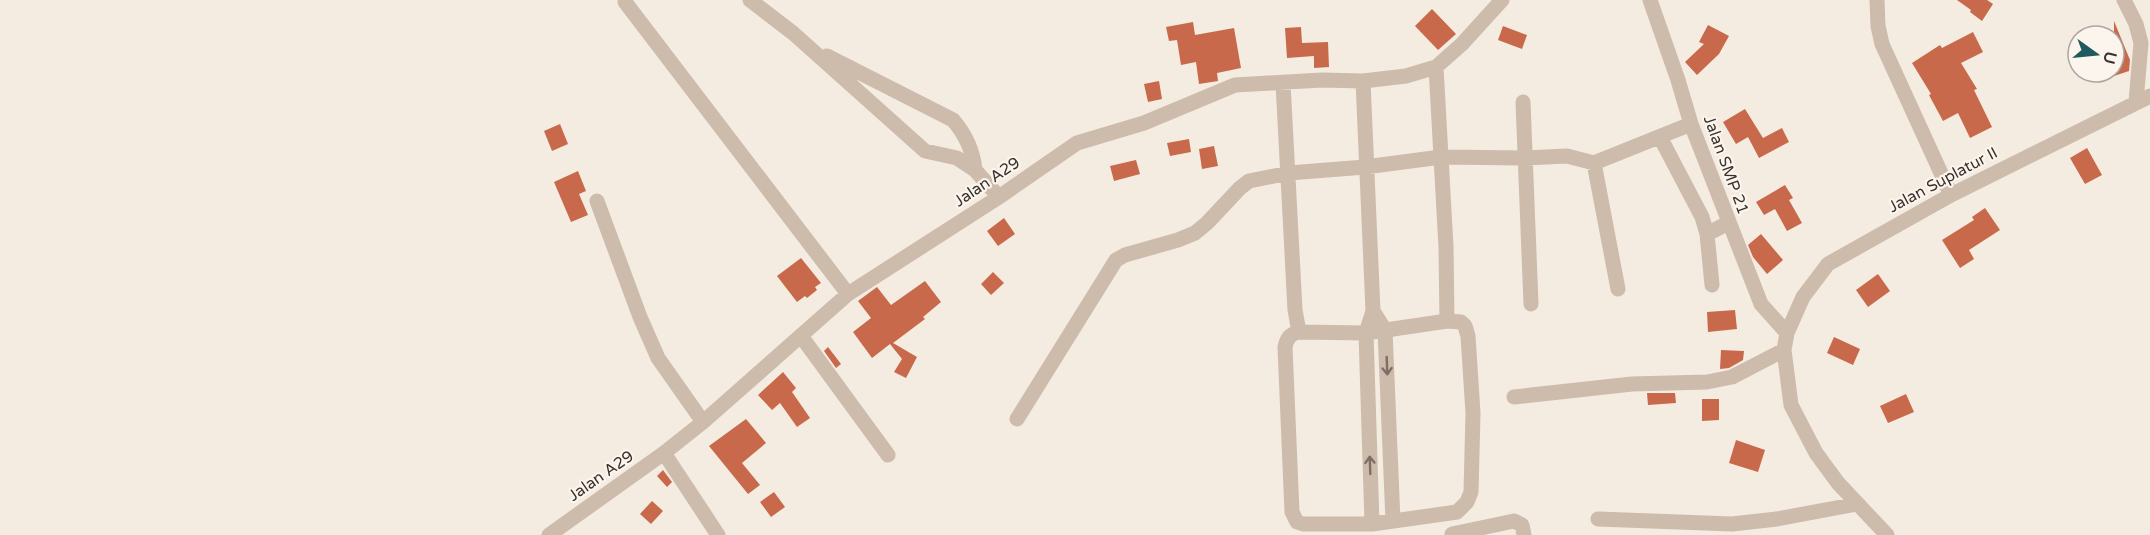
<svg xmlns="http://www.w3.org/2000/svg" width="2150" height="535" font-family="'Varela Round',sans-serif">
<rect width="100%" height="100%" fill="#f4ebe1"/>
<path fill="#c8694b" d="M1957,0H1987L1993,4L1982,21L1970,12L1971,10Z
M1432,9L1456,34L1438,50L1415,26Z
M2114,21L2130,60L2129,71L2114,76Z
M1193,22L1195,35L1234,28L1241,68L1217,73L1218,81L1199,84L1196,62L1181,65L1177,40L1169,41L1166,27Z
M1708,25L1729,36L1719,54L1697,75L1685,62L1704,44L1699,42Z
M1503,26L1527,35L1522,49L1498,40Z
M1301,27L1302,43L1328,42L1329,67L1314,68V56L1287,58L1285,28Z
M1973,32L1983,52L1961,63L1977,89L1974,90L1992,127L1970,138L1958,113L1943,121L1929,95L1931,94L1912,63L1940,45L1942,48Z
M1159,81L1162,99L1148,102L1144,84Z
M1745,109L1763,138L1782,128L1789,142L1759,158L1748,137L1736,144L1723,122Z
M560,124L568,144L552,151L544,131Z
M1189,139L1191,152L1170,156L1167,143Z
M1214,146L1218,166L1202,169L1199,149Z
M2087,148L2102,175L2085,184L2070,158Z
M1136,160L1140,174L1114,181L1110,166Z
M578,171L586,191L579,194L588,215L571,222L554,182Z
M1785,185L1793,198L1789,200L1802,223L1787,231L1775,209L1764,215L1756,202Z
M1985,208L2000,230L1969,250L1974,259L1960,268L1942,240L1974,220L1972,217Z
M1004,218L1015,234L998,246L987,231Z
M1761,234L1783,260L1767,274L1753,257L1748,245Z
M801,258L821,283L815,287L817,290L807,298L805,296L797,302L777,276Z
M993,272L1004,283L991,295L981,284Z
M1878,274L1890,291L1868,307L1856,290Z
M925,281L941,302L923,317L925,319L893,343L917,357L906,378L894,372L902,359L890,344L872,358L853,332L871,318L858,301L877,287L891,305Z
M1735,310L1737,329L1708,332L1707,312Z
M1834,337L1860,349L1853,365L1827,353Z
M828,347L841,364L836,368L824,351Z
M1721,350L1744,351L1743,360L1729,368L1720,369Z
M783,372L796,388L792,392L810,418L797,427L780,403L772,410L758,395Z
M1647,393H1675L1676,403L1648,405Z
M1906,394L1914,412L1888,423L1880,406Z
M1702,399H1719V420L1702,421Z
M746,419L766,443L742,463L760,485L748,494L709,446Z
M1736,440L1765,450L1758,472L1729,463Z
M663,470L672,482L667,487L657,476Z
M774,492L785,507L771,517L760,502Z
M652,501L663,511L651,524L640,514Z"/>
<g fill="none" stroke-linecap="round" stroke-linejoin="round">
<path stroke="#cdbbac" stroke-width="15" d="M750,0L793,33L925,151L957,158L975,170L999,197
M1650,0L1678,80L1691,124L1761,304L1787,333
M1877,0L1878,26L1882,44L1951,195
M2124,0L2136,24L2141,43L2136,102
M625,2L848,294
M827,56L953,120C966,135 973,150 975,170
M1363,81L1373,311L1366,333L1372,524
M1283,83L1295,310L1299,332C1290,334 1287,338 1285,347L1292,512L1297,522L1303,524H1372L1457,512L1467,502L1471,492L1473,413L1468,336L1465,326L1461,322L1447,321L1446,247L1436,67
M1523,102L1531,304
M1660,137L1702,217L1707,234L1728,223
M1594,163L1618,289
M597,201L640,317L658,358L703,422
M1707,234L1712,285
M1373,311L1385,330L1393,521
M1299,332L1366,333L1447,321
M801,336L888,455
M1514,397L1632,384L1707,382L1732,377L1784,350
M1017,419L1116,260L1125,255L1178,240L1195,233L1207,223L1240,188L1249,181L1289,173L1365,167L1441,157L1525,158L1567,156L1594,163L1691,124
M664,453L718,535
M1598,519L1732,524L1777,519L1857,504
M1452,534L1514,521L1522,525L1524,535
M549,535L664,453L703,422L848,294L999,197L1077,143L1144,123L1235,85L1322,80L1363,81L1406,76L1436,67L1462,44L1502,0
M1887,535L1838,483L1816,453L1791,405L1784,350L1787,333L1803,297L1828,264L1951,195L2150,96"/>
</g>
<defs><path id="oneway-shaft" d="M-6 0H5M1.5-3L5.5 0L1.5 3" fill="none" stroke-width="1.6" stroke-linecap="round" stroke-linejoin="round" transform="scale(1.5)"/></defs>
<g stroke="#7d6f65">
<use href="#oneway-shaft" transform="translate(1387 366) rotate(88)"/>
<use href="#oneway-shaft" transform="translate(1370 465) rotate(-92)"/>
</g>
<g text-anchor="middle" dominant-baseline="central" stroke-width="4.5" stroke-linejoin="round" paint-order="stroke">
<g font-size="16" fill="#3b302b" stroke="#fbf5ee">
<text transform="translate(1726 165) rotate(70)">Jalan SMP 21</text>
<text transform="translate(1943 180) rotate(-28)">Jalan Suplatur II</text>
<text transform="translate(987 182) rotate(-34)">Jalan A29</text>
<text transform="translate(601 476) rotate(-35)">Jalan A29</text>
</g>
</g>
<g transform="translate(2096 54) rotate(105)"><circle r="28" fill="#fbf5ee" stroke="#aea6a0" stroke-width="1.5"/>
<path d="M0-4.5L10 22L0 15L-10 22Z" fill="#1f5a5e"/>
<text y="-9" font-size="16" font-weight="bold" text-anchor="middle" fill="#3b302b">U</text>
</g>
</svg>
